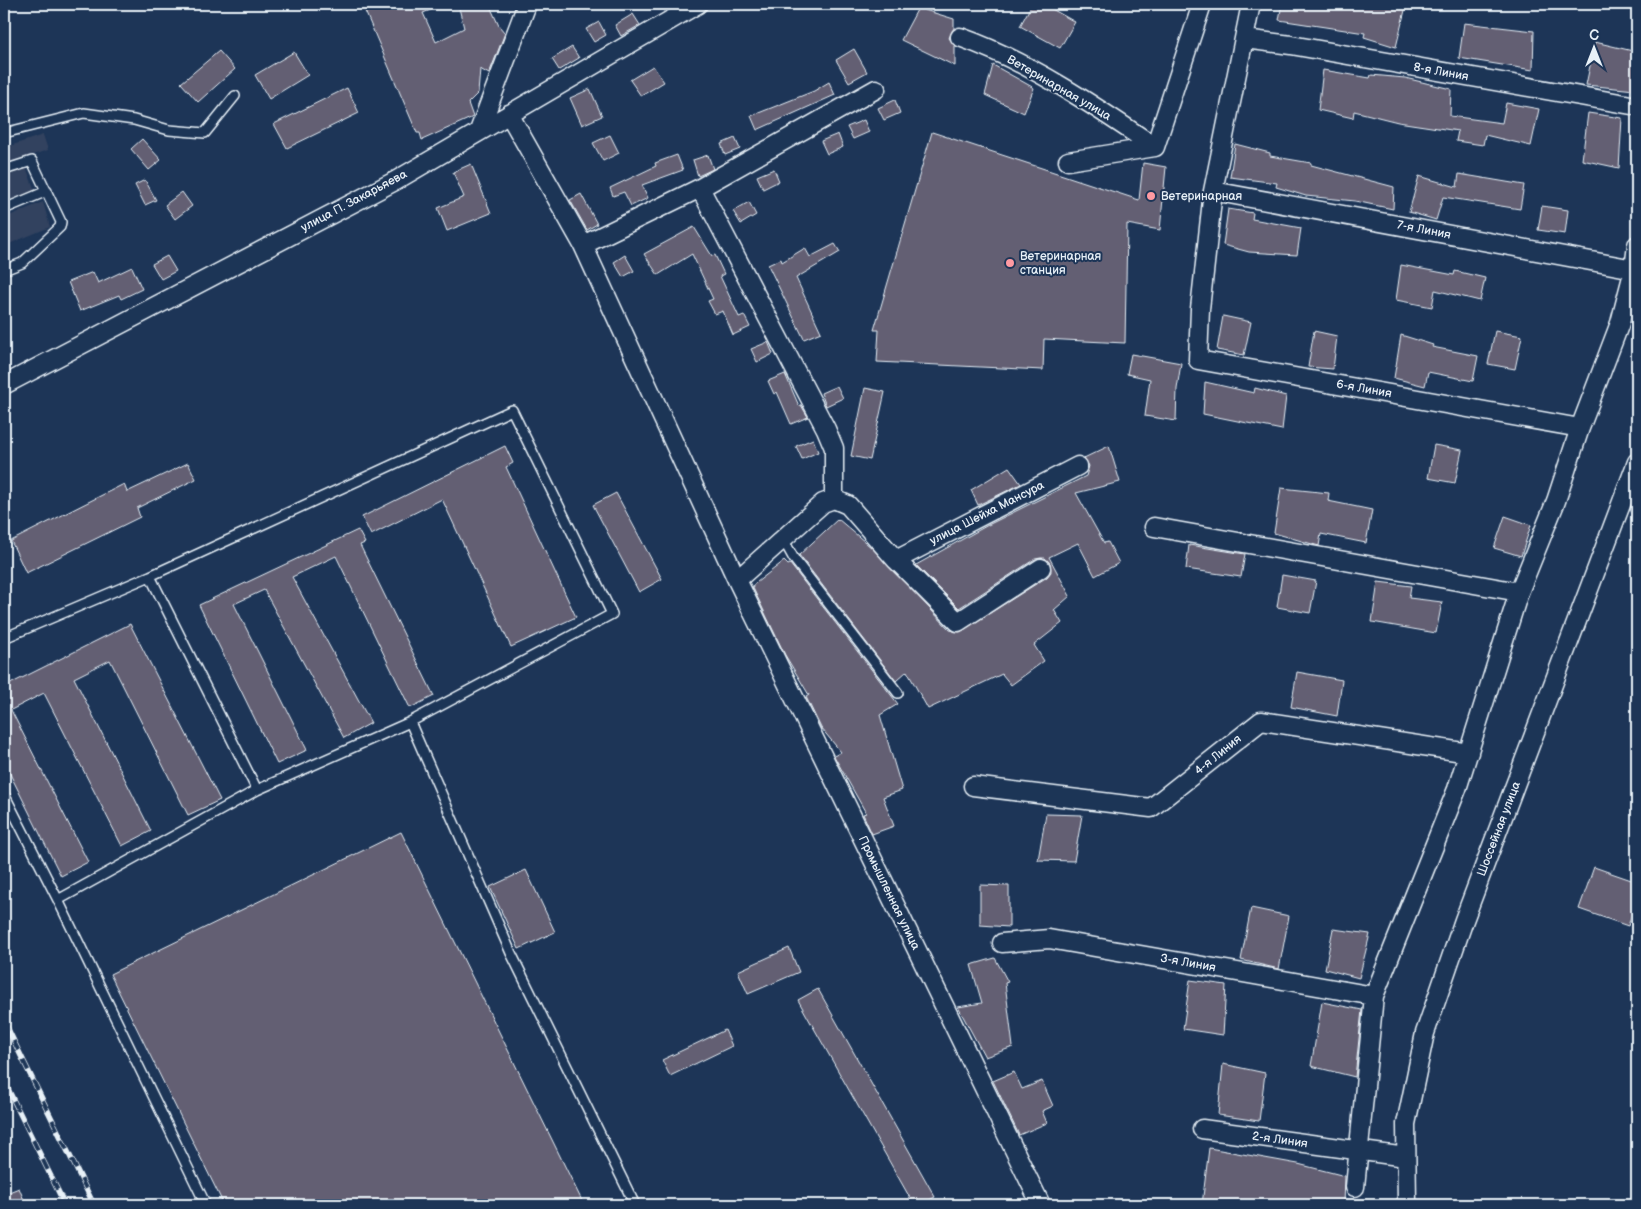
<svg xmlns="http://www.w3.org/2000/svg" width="1641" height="1209" font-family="'Balsamiq Sans',sans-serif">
<rect width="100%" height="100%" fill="#1d3557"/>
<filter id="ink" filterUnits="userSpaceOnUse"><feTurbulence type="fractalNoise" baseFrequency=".02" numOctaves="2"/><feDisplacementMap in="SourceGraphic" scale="10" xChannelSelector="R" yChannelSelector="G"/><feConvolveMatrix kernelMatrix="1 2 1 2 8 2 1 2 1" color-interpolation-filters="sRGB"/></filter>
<g filter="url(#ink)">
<path fill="#32425f" d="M43,135L48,150L4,164V148Z
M26,167L35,191L4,202V175Z
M43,202L50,227L4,246V218Z"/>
<path fill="#645f73" stroke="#e8f1f8" d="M362,4H445L423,13L436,42L464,28L458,4H489L499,26L505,33L489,74L480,69L478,93L468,103L473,117L422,140L420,133H417Z
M1032,4H1043L1075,22L1060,48L1020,26Z
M1282,4H1394L1406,6L1396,47L1364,37L1365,33L1279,20Z
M918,8L954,19V28L949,38L955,46V66L901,40Z
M633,14L640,25L621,36L615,25Z
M599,22L606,35L594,42L586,29Z
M1464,23L1534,31L1533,70L1459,58Z
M1595,42L1637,52L1635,90L1586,85Z
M572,47L579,58L559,70L552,59Z
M854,49L867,72L849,82L836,60Z
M219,51L235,69L198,102L181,83Z
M294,52L308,75L269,99L255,75Z
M993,65L1034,88L1024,113L985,95Z
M653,66L664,82L641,96L630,80Z
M1323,70L1370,78L1371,75L1405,78L1451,89L1450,116L1502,123L1506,103L1539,109L1531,146L1485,135L1483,145L1456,141L1458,131L1398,122L1354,111L1353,118L1318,110Z
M829,82L835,95L757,130L751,116L814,91Z
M347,88L359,113L287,148L274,124Z
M590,89L602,116L582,125L570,98Z
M895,100L900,113L884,120L878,108Z
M1588,113L1622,118L1619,168L1582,160Z
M864,120L869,132L853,139L847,127Z
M932,132L1139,200L1143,163L1166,167L1160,230L1127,224L1125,343L1044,339L1043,370L877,362L879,330H874Z
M838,134L843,147L827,154L821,141Z
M610,135L619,153L603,161L593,143Z
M735,138L740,149L725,155L721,144Z
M142,139L161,160L149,170L131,149Z
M1235,144L1270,153V156L1311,163V165L1394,187L1393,209L1355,201L1306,196L1276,187L1277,183L1230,177Z
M677,155L683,170L642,185L648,198L631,206L624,192L613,196L610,188L656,166L655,163Z
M708,155L713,169L698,176L693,160Z
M471,164L491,213L447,231L438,208L464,197L453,172Z
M774,169L779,181L763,189L757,176Z
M1459,174L1524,185L1520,209L1443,197L1436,220L1409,212L1419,176L1457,187Z
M145,180L156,200L145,205L135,185Z
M182,192L192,206L175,219L165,205Z
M581,194L597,224L587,230L570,200Z
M749,202L756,215L741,224L733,211Z
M1542,206L1568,210L1565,234L1538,230Z
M1228,209L1253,213L1252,219L1301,228L1297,255L1249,252L1223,245Z
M694,227L712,256L715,255L724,274L720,276L739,317L744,315L750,327L733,335L723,311L715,314L708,301L713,299L692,254L658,275L644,254Z
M835,244L840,252L796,278L821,332L804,339L768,265L781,259L782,262L805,248L810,257Z
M625,255L634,271L623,277L614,262Z
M167,256L176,271L161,279L152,264Z
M1401,265L1454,275L1455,271L1485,278L1480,301L1435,290L1432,307L1396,300Z
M132,267L142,289L121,299L119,295L80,311L68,282L93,272L98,283Z
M1223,316L1251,322L1244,355L1217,350Z
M1314,331L1337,336L1333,369L1308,367Z
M1495,331L1522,336L1515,369L1488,364Z
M1401,335L1433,345L1432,347L1478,356L1473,381L1428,372L1425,386L1394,378Z
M768,342L773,354L757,362L751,349Z
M1131,354L1181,363L1177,389L1176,421L1145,416L1150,379L1127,374Z
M785,374L799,406L801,405L808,417L791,424L777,392L774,394L768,381Z
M1205,382L1254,393L1255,388L1286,396L1282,430L1203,414Z
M837,386L843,398L826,406L821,393Z
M865,388L885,392L870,460L851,456Z
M813,439L818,452L802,459L796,446Z
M1434,445L1462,450L1455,483L1428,478Z
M505,446L513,463L506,467L576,617L511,647L442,499L371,535L362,517Z
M1109,446L1120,482L1076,493L1104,543L1108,542L1119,563L1095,576L1078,543L1049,557L1070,596L1054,610L1062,623L1034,645L1044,661L1011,685L1002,674L928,709L907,671L896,681L799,555L838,519L872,548L950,630L960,632L1047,577L1051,572L1050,563L1045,558L1035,559L959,608L916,565L988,525L1086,476L1089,466L1084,458Z
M188,463L196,479L137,508L140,517L26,573L11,541L124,484L127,492Z
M1009,467L1021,484L978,505L971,490Z
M1281,488L1329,493L1328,501L1372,510L1366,543L1321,534L1319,546L1274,533Z
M616,493L662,579L639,592L593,505Z
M1505,516L1531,525L1521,556L1494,548Z
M358,530L365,543L360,545L434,696L410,708L336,556L292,577L371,723L344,738L264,590L234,604L307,750L277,764L199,605Z
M1189,545L1245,554L1241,577L1186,569Z
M784,561L788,565L790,564L898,704L880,715L902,790L883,797L894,826L872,834L863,814L866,813L834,756L841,752L821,728L806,697L809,695L785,655L752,586Z
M1282,575L1316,581L1310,613L1277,607Z
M1378,582L1411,586L1409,598L1442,602L1436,633L1372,622Z
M130,624L220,800L188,815L110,660L74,678L151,831L122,846L44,693L11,710L88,862L61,876L4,762V687Z
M1297,672L1342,680L1337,716L1291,707Z
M1046,814L1082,815L1074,861L1038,860Z
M401,832L584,1205H224L110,974Z
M1594,867L1637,882V898L1628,926L1579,909Z
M526,870L555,932L519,949L490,887Z
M980,885L1009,886V927L980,925Z
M1251,908L1289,916L1279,969L1241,960Z
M1333,929L1370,934L1359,978L1325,969Z
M789,948L799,972L748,994L738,971Z
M995,958L1008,982L1005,983L1013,1047L985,1057L958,1007L982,1003L971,965Z
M1190,980L1226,985L1223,1035L1183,1029Z
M818,989L935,1197L920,1205H914L798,1000Z
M1322,1002L1362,1010L1355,1077L1311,1066Z
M725,1030L732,1046L670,1076L662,1060Z
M1223,1064L1265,1073L1259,1121L1218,1115Z
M1014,1072L1022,1089L1042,1081L1053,1106L1042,1111L1047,1123L1019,1135L993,1081Z
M1209,1148L1298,1164L1345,1176L1344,1205H1202Z
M19,1188L26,1205H7L4,1194Z"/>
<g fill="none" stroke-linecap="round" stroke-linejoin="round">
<defs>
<path id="lane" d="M4,133L84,113L134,120L169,130L205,133L235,96
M4,170L32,161L61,222L60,227L22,263L4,270
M4,209L47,191
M783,539L794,559L898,693
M150,576L257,790
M4,638L150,576L512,410L612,614L410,722L257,790L58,900
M410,722L511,953L635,1205
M4,794L58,900L206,1205"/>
<path id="street" d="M1251,4L1213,191L1200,309L1198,360L1580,428
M960,37C1028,61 1095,106 1155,147
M1245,39L1291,45L1637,106
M509,114L583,245L737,580L1041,1205
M479,131L527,4
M1068,161L1155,147L1202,4
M700,188L826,429L834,448V499
M1213,191L1634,269
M583,245L700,188L876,89
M4,385L395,181L698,4
M1154,527L1519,592
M896,560L1078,466
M737,580L823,503L834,499L848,505L896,560L958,622L1041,568
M973,786L1151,808L1261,721L1469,753
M1002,943L1049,939L1374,996
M1202,1129L1406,1157
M1355,1187L1374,996L1457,789L1519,592L1556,501L1580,428L1620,323L1634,269L1637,245
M1407,1205L1406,1124L1425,1033L1464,920L1637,462"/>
</defs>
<use href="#lane" stroke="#e8f1f8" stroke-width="12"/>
<use href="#street" stroke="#e8f1f8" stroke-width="21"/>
<use href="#lane" stroke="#1d3557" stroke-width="9"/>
<use href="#street" stroke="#1d3557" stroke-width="18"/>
<defs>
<path id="rail" d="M4,1021L94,1205
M4,1081L65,1205"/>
</defs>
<use href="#rail" stroke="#e8f1f8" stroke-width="5.5"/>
<use href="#rail" stroke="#1d3557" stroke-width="4" stroke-dasharray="11" stroke-linecap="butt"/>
</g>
</g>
<g fill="#ff9aa2" stroke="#1d3557" stroke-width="2">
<circle cx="1151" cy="196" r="5"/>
<circle cx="1010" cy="263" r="5"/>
</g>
<g text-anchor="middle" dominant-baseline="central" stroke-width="4" stroke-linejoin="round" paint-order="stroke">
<g font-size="12" fill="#e8f1f8" stroke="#1d3557">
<text transform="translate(1441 72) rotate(10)">8-я Линия</text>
<text transform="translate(1059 88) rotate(30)">Ветеринарная улица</text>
<text transform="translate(354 201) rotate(-28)">улица П. Закарьяева</text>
<text transform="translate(1424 230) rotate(11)">7-я Линия</text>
<text transform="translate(1364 389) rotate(10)">6-я Линия</text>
<text transform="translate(987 513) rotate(-27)">улица Шейха Мансура</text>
<text transform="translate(1218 755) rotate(-39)">4-я Линия</text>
<text transform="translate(1499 829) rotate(-69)">Шоссейная улица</text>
<text transform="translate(889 893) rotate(64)">Промышленная улица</text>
<text transform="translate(1188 963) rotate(10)">3-я Линия</text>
<text transform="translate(1280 1140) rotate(8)">2-я Линия</text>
</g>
<g font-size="12" fill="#e8f1f8" stroke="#1d3557" text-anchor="start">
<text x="1161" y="196">Ветеринарная</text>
<text x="1020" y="256">Ветеринарная<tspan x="1020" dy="14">станция</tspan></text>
</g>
</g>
<rect width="1641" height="1209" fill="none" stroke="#1d3557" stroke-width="20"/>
<rect x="10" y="10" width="1621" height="1189" fill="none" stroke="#e8f1f8" stroke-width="2" filter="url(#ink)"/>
<g transform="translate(1594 48)" stroke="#1d3557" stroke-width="4" paint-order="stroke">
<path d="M0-4L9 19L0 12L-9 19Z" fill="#e8f1f8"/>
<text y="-8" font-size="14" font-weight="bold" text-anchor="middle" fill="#e8f1f8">С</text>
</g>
</svg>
